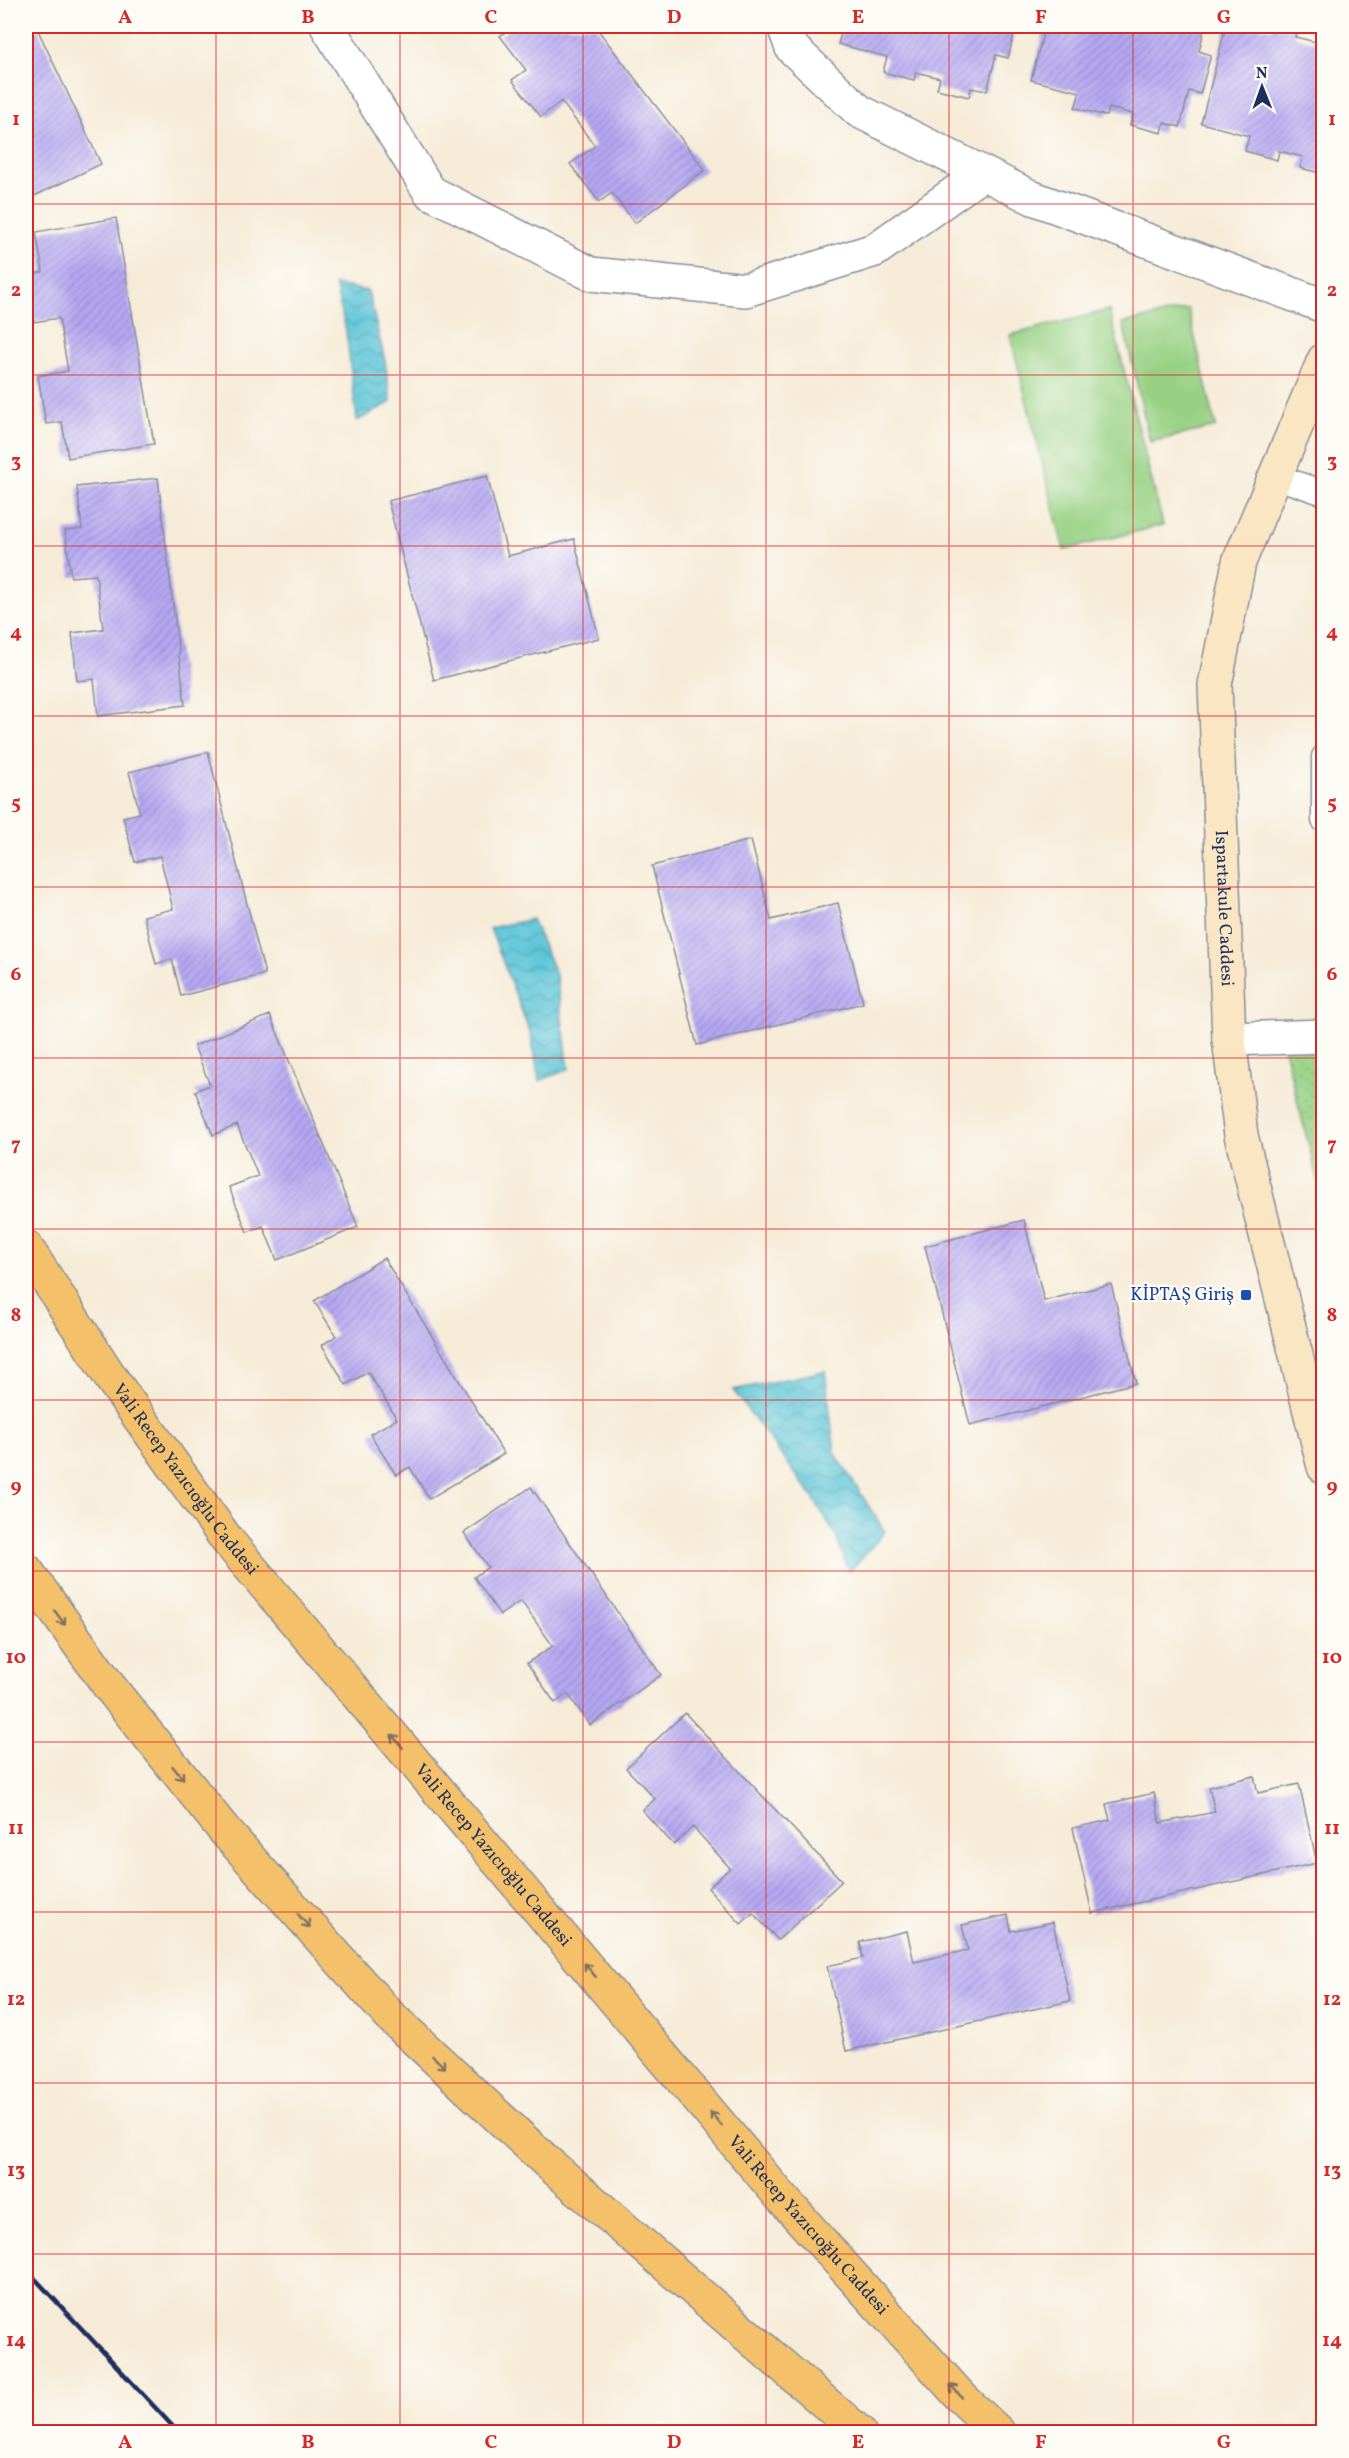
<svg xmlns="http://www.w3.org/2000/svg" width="1349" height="2458" font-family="Vollkorn,serif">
<defs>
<pattern id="park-dots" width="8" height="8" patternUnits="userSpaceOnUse" patternTransform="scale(1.5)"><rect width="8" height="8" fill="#98d184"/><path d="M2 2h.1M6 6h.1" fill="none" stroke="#82b474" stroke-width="1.8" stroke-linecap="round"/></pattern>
<pattern id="water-waves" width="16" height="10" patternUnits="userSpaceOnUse" patternTransform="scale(1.5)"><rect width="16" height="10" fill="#5bc5d7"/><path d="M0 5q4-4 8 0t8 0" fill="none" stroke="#4aa0b2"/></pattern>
<pattern id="building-hatch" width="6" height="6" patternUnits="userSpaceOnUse" patternTransform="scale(1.5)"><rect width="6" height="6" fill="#b6a8f3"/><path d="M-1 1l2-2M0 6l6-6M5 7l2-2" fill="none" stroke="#9389c8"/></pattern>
</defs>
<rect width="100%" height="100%" fill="#fdfcf7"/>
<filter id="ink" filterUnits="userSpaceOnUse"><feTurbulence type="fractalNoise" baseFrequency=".0167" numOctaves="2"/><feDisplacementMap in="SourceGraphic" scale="12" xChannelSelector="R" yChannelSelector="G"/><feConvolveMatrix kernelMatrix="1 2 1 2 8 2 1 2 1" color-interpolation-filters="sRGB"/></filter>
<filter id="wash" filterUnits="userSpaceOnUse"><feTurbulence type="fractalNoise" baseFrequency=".008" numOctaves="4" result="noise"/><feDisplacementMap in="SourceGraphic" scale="24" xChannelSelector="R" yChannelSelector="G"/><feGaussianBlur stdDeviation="1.35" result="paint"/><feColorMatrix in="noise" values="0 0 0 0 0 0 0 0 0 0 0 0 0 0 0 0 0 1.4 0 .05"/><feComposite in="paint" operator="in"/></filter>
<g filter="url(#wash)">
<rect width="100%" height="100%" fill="#f6ebd7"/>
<path fill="#98d184" stroke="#5a8071" stroke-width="1.5" d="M1188,309L1216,427L1150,442L1123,323Z
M1109,310L1163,525L1064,550L1010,335Z"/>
<path fill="url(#park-dots)" stroke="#5a8071" stroke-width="1.5" d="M1323,1036V1201L1281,1037Z"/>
<path fill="url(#water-waves)" stroke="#3b7a9a" stroke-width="1.5" d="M335,285L368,291L385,361L391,402L357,421L346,331Z
M532,919L556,975L569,1069L539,1081L531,1035L490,928Z
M825,1371L835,1453L885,1532L849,1572L836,1536L814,1499L733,1390Z"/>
<g id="blocks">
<path fill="url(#building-hatch)" d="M26,26H36L101,164L26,200Z
M514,26H595L705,170L635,223L612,193L599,202L570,164L595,146L561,101L541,117L512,80L526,70L500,36Z
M843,26H1016L1008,58L996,55L987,91L971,88L969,97L937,89L940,78L916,72L914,80L883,72L887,57L838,44Z
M1045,26H1205L1199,51L1211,55L1200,94L1189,91L1180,127L1164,123L1162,133L1130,125L1133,114L1109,108L1107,116L1075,108L1080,92L1031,80Z
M1226,26H1257L1272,29L1273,26H1298L1295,37L1324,44V174L1300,168L1303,157L1279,151L1277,160L1245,151L1249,136L1201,123Z
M116,218L154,444L68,458L62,422L46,424L38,376L68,371L59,318L34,322L26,276L43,272L36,232Z
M487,476L508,556L574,539L599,638L434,680L388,501Z
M158,478L185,705L98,716L94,679L77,681L72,633L103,629L96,575L71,577L65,531L82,529L77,487Z
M208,752L265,974L181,996L172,959L156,964L144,916L173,909L160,856L135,862L123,817L140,813L129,772Z
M751,840L771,920L838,903L863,1003L697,1045L652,866Z
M270,1015L358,1227L277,1260L263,1226L247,1232L229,1187L258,1176L237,1125L213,1135L195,1091L210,1085L194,1046Z
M1024,1220L1044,1301L1111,1284L1136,1383L970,1425L925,1246Z
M384,1258L504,1454L429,1499L410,1467L396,1475L370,1434L397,1419L368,1372L346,1385L322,1345L336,1336L314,1301Z
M531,1487L661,1675L590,1725L568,1694L555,1703L527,1663L553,1646L521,1601L500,1615L474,1577L488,1567L464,1533Z
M685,1713L842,1881L778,1940L753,1913L741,1924L708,1888L730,1868L693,1827L674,1845L642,1810L655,1799L626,1768Z
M1254,1776L1258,1793L1299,1784L1317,1863L1092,1913L1073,1828L1110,1820L1106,1804L1154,1793L1160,1823L1215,1812L1209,1787Z
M1008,1915L1011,1931L1053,1922L1070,2001L846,2051L827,1966L863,1958L860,1942L907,1931L914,1962L968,1950L962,1925Z"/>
</g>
</g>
<g filter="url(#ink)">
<use href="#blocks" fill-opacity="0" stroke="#888d9a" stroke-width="1.5"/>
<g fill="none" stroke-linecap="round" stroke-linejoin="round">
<defs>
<path id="lane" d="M1274,476L1324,493
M1324,757V820"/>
<path id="street" d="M327,26L430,192L591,274L746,290L875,250L983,173L1033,198L1324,306
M784,26L792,48L859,111L983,173
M1229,1039L1324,1036"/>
<g id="secondary">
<path id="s1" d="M1324,360L1239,562L1215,685L1229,1039L1241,1135L1324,1467"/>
</g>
<g id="primary">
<path id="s2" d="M26,1247L111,1378L227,1540L781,2197L962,2398L998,2432"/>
<path d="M26,1570L109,1686L224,1830L389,2015L547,2162L859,2432"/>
</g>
</defs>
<use href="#lane" stroke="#888d9a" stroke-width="27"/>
<use href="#street" stroke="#888d9a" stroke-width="36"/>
<use href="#secondary" stroke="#888d9a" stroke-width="36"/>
<use href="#primary" stroke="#888d9a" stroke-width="36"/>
<use href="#lane" stroke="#fff" stroke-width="24"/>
<use href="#street" stroke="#fff" stroke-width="33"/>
<use href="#secondary" stroke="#fbe6c4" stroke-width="33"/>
<use href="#primary" stroke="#f4c16b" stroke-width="33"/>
<path stroke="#1b2f5e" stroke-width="4.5" d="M26,2269L178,2432"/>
</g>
<defs><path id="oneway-shaft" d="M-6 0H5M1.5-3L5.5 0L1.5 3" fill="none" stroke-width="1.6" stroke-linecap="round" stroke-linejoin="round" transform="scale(1.5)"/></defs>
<g stroke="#7d7164">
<use href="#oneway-shaft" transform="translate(60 1618) rotate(54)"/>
<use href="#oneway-shaft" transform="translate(397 1741) rotate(-130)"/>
<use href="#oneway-shaft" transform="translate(178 1773) rotate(51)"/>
<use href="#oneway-shaft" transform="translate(304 1921) rotate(48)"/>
<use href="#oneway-shaft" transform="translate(590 1970) rotate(-130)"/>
<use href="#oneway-shaft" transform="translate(439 2062) rotate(43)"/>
<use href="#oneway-shaft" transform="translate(716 2119) rotate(-130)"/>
<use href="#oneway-shaft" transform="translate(956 2391) rotate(-132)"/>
</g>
</g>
<path fill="none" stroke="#d62828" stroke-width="1.5" stroke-opacity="0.55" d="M216,26V2432M400,26V2432M583,26V2432M766,26V2432M949,26V2432M1133,26V2432M26,204H1324M26,375H1324M26,546H1324M26,716H1324M26,887H1324M26,1058H1324M26,1229H1324M26,1400H1324M26,1571H1324M26,1742H1324M26,1912H1324M26,2083H1324M26,2254H1324"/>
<rect fill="#1a4fb4" stroke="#fdfcf7" stroke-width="2" x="1240" y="1289" width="12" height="12" rx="3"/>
<g text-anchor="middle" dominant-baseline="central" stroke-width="4.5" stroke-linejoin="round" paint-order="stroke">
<g font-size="18" fill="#1b2f5e" stroke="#fdfcf7">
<text stroke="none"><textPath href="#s1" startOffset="568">Ispartakule Caddesi</textPath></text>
<text stroke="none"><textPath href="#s2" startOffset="282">Vali Recep Yazıcıoğlu Caddesi</textPath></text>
<text stroke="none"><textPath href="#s2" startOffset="768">Vali Recep Yazıcıoğlu Caddesi</textPath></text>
<text stroke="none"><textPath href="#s2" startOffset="1254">Vali Recep Yazıcıoğlu Caddesi</textPath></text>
</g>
<g font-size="18" fill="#164399" stroke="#fdfcf7" text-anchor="end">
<text x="1234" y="1295">KİPTAŞ Giriş</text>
</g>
</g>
<rect width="1349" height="2458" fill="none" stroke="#fdfcf7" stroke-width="66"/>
<g transform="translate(1262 87) rotate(359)" stroke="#fdfcf7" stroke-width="4.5" paint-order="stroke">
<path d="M0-4.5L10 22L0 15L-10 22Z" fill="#1b2f5e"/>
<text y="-9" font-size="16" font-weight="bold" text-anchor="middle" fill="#1b2f5e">N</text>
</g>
<rect x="33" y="33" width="1283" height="2392" fill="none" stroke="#d62828" stroke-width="2"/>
<g font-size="20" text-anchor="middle" font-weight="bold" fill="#d62828">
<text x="125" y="23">A</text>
<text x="308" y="23">B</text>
<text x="491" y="23">C</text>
<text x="674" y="23">D</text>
<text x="858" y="23">E</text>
<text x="1041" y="23">F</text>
<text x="1224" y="23">G</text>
<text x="16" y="125">1</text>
<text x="1332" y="125">1</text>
<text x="16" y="296">2</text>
<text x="1332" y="296">2</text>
<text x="16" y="467">3</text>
<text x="1332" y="467">3</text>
<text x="16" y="638">4</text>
<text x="1332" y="638">4</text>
<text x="16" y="809">5</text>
<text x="1332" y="809">5</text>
<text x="16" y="980">6</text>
<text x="1332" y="980">6</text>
<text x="16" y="1150">7</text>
<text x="1332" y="1150">7</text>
<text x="16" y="1321">8</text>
<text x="1332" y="1321">8</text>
<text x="16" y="1492">9</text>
<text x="1332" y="1492">9</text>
<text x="16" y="1663">10</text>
<text x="1332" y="1663">10</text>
<text x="16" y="1834">11</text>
<text x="1332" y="1834">11</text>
<text x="16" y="2005">12</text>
<text x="1332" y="2005">12</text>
<text x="16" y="2176">13</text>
<text x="1332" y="2176">13</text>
<text x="16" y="2346">14</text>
<text x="1332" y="2346">14</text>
<text x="125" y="2448">A</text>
<text x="308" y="2448">B</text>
<text x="491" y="2448">C</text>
<text x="674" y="2448">D</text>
<text x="858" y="2448">E</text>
<text x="1041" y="2448">F</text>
<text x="1224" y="2448">G</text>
</g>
</svg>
